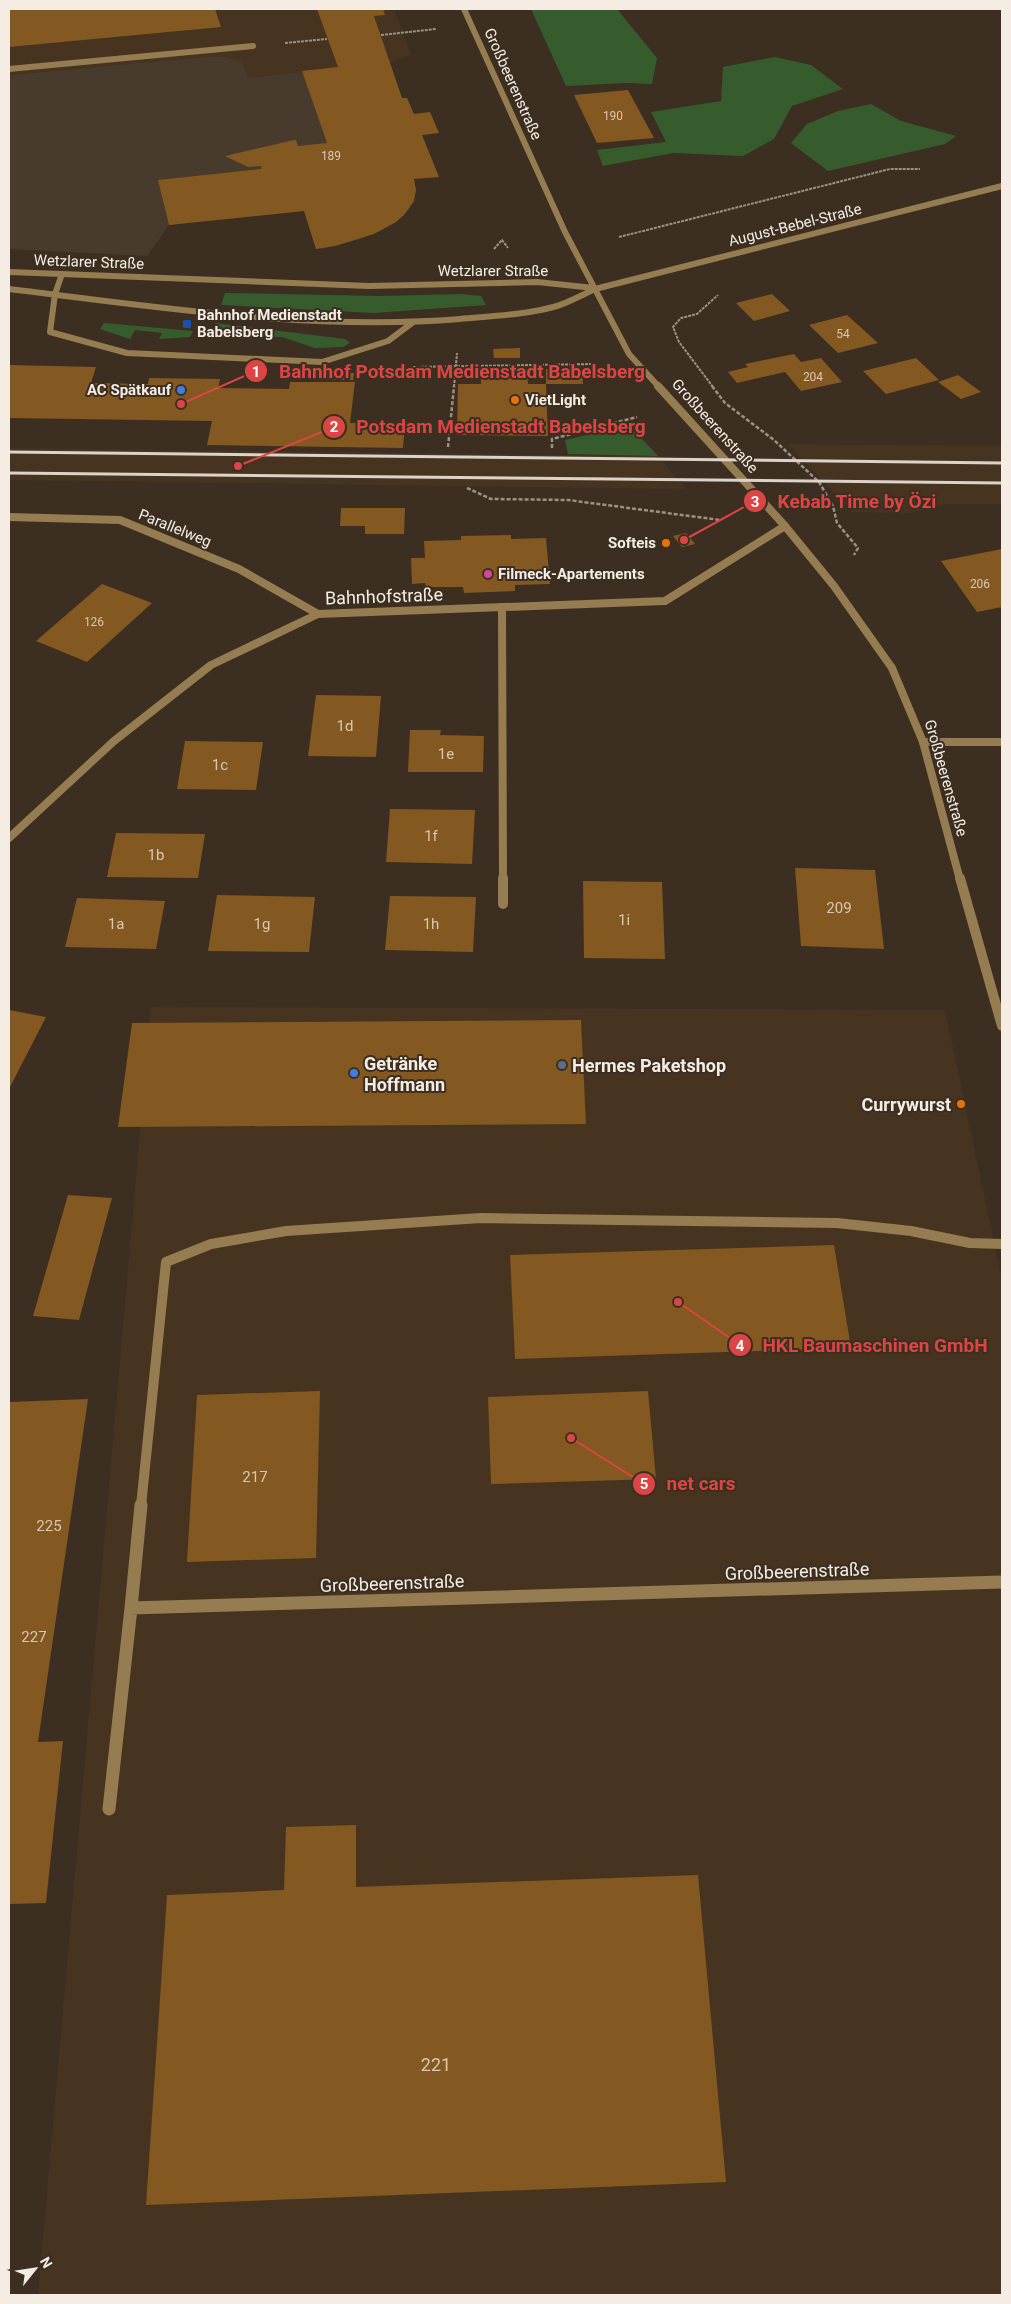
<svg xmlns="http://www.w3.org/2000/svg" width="1011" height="2304" font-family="Roboto,sans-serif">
<rect width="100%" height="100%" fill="#3c2f21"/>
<path fill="#463421" d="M9,9H394L411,55L390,63L247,78L206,57L9,75Z
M788,444L1002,446V504H945L911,513L852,512Z
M9,448L658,456L686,489L9,480Z
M151,1007L945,1010L1002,1280V2295H38Z"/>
<path fill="#483b2d" d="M206,57H224L242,62L248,78L390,63L402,98H407L414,114L430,112L439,133L422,135L439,177L414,179L416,190L410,208L396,222L386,228L361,239L326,248L316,249L304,211L169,225L147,256L9,249V75Z"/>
<path fill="#365c2d" d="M531,9H617L657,58L652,84L627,83L566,86Z
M775,57L811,65L843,89L792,106L774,139L743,156L673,153L603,166L597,150L666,142L651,112L721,101L723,67Z
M871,104L901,121L956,136L945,144L828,171L791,143L807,124L838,111Z
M225,293L380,296L461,294L481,296L486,305L374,313L221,305Z
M104,323L193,331L190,337L159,339L162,333L135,330L130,339L100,329Z
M215,323L345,339L350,343L343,347L315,348L282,337L212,336Z
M629,425L658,456L568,454L565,440Z"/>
<path fill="#835821" d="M9,9H215L221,27L9,47Z
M317,9H383L385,15L374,16L402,98H407L414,114L430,112L439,133L422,135L439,177L414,179L416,190L414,201L404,215L396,222L374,234L335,246L316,249L304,211L169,225L158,180L261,169V166L248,167L225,156L294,140H296L298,146L327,143L302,71L338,67Z
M628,90L654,138L597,143L574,95Z
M772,294L790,311L754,321L736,303Z
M847,315L878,343L838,353L809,325Z
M520,348V358H494L493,349Z
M794,354L801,362L821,358L842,382L801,391L785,372L737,383L728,372L748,367L745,364Z
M916,358L939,380L886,394L863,371Z
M9,365L96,367L91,383L148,384L149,378L220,379L218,388L289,389L290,382H355L350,423L405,424L403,448L207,445L212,421L9,418Z
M481,369H527L528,384H546L548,436L457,435L458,384H481Z
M546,369H582L583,384H546Z
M313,372L354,373L353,380L312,379Z
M958,375L981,392L961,399L938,382Z
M341,508H405L404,534H365V526H340Z
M686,533L695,544L682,547L673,536Z
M511,535V539L546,538L550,584L515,585V591L464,593L463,587H426L425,583L412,584L411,558H425L424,541L461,540V536Z
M1002,549V607L977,612L941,561Z
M102,584L152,603L87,662L36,641Z
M316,695L381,696L376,757L308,756Z
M410,730H441L440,735L484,736L483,772H408Z
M185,741L263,742L256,790L177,789Z
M390,809L475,810L472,864L386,862Z
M116,833L205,834L198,878L107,877Z
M795,868L875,870L884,949L801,946Z
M583,881L662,882L665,959L584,958Z
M217,895L315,897L309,952L208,951Z
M390,896L476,897L473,952L385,950Z
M77,898L165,901L156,949L65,947Z
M9,1010L46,1017L9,1089Z
M581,1020L586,1124L118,1127L132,1023Z
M68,1195L112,1198L79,1320L33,1316Z
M834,1245L851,1348L515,1359L510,1255Z
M320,1391L316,1558L187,1562L197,1395Z
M648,1391L656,1479L491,1484L488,1397Z
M88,1399L38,1742L63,1741L46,1903L9,1904V1402Z
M356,1825V1887L698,1875L726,2182L146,2205L167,1895L284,1890L286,1827Z"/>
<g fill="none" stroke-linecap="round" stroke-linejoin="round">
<path stroke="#9b9185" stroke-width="2" stroke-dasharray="3 1" stroke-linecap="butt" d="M381,35L436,29
M285,43L327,39
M619,237L890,169H920
M494,249L502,240L508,248
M413,367L595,364
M454,387L457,353
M713,387L679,342L673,327L681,318L697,314L718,295"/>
<path stroke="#9b9185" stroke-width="2.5" stroke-dasharray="4 2" stroke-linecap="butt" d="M712,386L725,403L774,440L819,482L833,506L837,523L858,548L854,555
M448,447L454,386
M552,448V439L637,417
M467,488L491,499L568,500L720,520"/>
<path stroke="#957c51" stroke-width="6" d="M62,274L55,294L50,332L127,353L322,362L388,341L412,323"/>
<path stroke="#957c51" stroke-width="8" d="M502,607L503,880"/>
<path stroke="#957c51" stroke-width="10" d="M503,878V904
M141,1506L166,1262L211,1244L286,1231L481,1218L837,1223L911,1231L970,1243L1002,1244"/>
<path stroke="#957c51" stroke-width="13" d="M141,1505L131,1608L1002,1582
M109,1809L131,1608"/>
<path stroke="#957c51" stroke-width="6" d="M9,69L253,46"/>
<path stroke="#957c51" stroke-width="8" d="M9,517L120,520L239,569L318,614
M923,742H1002
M9,838L114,741L211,665L318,614L665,601L785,526"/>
<path stroke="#957c51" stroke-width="6" d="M464,9L565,232L629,354L659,387
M9,272L369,286L537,282L594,288
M9,289C159,307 309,331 460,319C492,316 526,315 557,306C570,302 582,295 595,289L1002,186"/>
<path stroke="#957c51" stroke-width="8" d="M658,386L785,526L834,586L892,668L923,742L960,880"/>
<path stroke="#957c51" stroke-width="10" d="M960,878L1002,1026"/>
<path stroke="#dcd3ca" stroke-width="3" d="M9,452L1002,463
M9,473L1002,483"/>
</g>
<rect fill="#1a4fb4" stroke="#3c2f21" stroke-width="2" x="182" y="319" width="10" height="10" rx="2.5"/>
<g fill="#3f7fe0" stroke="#3c2f21" stroke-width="2">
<circle cx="181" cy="390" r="5"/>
<circle cx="354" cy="1073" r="5"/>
</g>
<g fill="#e8710a" stroke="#3c2f21" stroke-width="2">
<circle cx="515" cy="400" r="5"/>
<circle cx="666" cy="543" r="5"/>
<circle cx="961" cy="1104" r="5"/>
</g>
<circle fill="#d1479c" stroke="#3c2f21" stroke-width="2" cx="488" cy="574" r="5"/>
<circle fill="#5c6f8a" stroke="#3c2f21" stroke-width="2" cx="562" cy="1065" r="5"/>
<g text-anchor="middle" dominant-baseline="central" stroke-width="4" stroke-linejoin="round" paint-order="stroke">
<g font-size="12" fill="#d8c8b3">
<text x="613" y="116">190</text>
<text x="331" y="156">189</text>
<text x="843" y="334">54</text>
<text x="813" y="377">204</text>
<text x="980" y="584">206</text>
<text x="94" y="622">126</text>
</g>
<g font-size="15" fill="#f5ede4" stroke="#3c2f21">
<text transform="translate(513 84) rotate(66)">Großbeerenstraße</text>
<text transform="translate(795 225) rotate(-14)">August-Bebel-Straße</text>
<text transform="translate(89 262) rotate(2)">Wetzlarer Straße</text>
<text x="493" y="271">Wetzlarer Straße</text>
<text transform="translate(715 426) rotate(48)">Großbeerenstraße</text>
<text transform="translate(175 528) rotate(22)">Parallelweg</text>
<text transform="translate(946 778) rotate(74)">Großbeerenstraße</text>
</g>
<g font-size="15" font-weight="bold" fill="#f5ede4" stroke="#3c2f21" text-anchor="start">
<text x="197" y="315">Bahnhof Medienstadt<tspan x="197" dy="17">Babelsberg</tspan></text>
<text x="171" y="390" text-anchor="end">AC Spätkauf</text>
<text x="525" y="400">VietLight</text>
<text x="656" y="543" text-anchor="end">Softeis</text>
<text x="498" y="574">Filmeck-Apartements</text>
</g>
<g font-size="15" fill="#d8c8b3">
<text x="345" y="726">1d</text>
<text x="446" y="754">1e</text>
<text x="220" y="765">1c</text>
<text x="431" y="836">1f</text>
<text x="156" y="855">1b</text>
<text x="839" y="908">209</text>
<text x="624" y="920">1i</text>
<text x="116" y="924">1a</text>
<text x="262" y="924">1g</text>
<text x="431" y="924">1h</text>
<text x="255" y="1477">217</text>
<text x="49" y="1526">225</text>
<text x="34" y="1637">227</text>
</g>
<g font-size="18" fill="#f5ede4" stroke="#3c2f21">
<text transform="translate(384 596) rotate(-2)">Bahnhofstraße</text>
<text transform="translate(797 1571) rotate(-2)">Großbeerenstraße</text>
<text transform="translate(392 1583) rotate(-2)">Großbeerenstraße</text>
</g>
<g font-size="18" font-weight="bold" fill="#f5ede4" stroke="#3c2f21" text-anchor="start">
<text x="364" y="1063">Getränke<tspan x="364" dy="21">Hoffmann</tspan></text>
<text x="572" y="1065">Hermes Paketshop</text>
<text x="951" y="1104" text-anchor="end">Currywurst</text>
</g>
<g font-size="18" fill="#d8c8b3">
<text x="436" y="2064">221</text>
</g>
</g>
<path fill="none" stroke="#db4644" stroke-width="2" d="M181 404L256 371M238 466L334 427M684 540L755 501M678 1302L740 1345M571 1438L644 1484"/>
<g fill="#db4644" stroke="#3c2f21" stroke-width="2">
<circle cx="181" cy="404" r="5"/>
<circle cx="238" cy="466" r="5"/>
<circle cx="684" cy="540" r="5"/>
<circle cx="678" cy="1302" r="5"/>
<circle cx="571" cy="1438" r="5"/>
<circle cx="256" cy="371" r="12"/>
<circle cx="334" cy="427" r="12"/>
<circle cx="755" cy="501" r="12"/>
<circle cx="740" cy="1345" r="12"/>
<circle cx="644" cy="1484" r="12"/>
</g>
<g font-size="15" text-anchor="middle" font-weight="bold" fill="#fff">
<text x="256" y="377">1</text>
<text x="334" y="432">2</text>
<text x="755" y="507">3</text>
<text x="740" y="1351">4</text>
<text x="644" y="1489">5</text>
</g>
<g font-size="19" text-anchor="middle" font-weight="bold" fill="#db4644" stroke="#3c2f21" stroke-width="4" stroke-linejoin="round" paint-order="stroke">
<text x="462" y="378">Bahnhof Potsdam Medienstadt Babelsberg</text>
<text x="501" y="433">Potsdam Medienstadt Babelsberg</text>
<text x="857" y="508">Kebab Time by Özi</text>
<text x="875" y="1352">HKL Baumaschinen GmbH</text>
<text x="701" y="1490">net cars</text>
</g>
<rect width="1011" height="2304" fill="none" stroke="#f5ede4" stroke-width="20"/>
<g transform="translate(35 2269) rotate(60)" stroke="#3c2f21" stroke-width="4" paint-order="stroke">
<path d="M0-4L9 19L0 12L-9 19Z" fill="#f5ede4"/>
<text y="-8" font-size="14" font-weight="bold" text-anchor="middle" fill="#f5ede4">N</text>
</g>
</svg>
